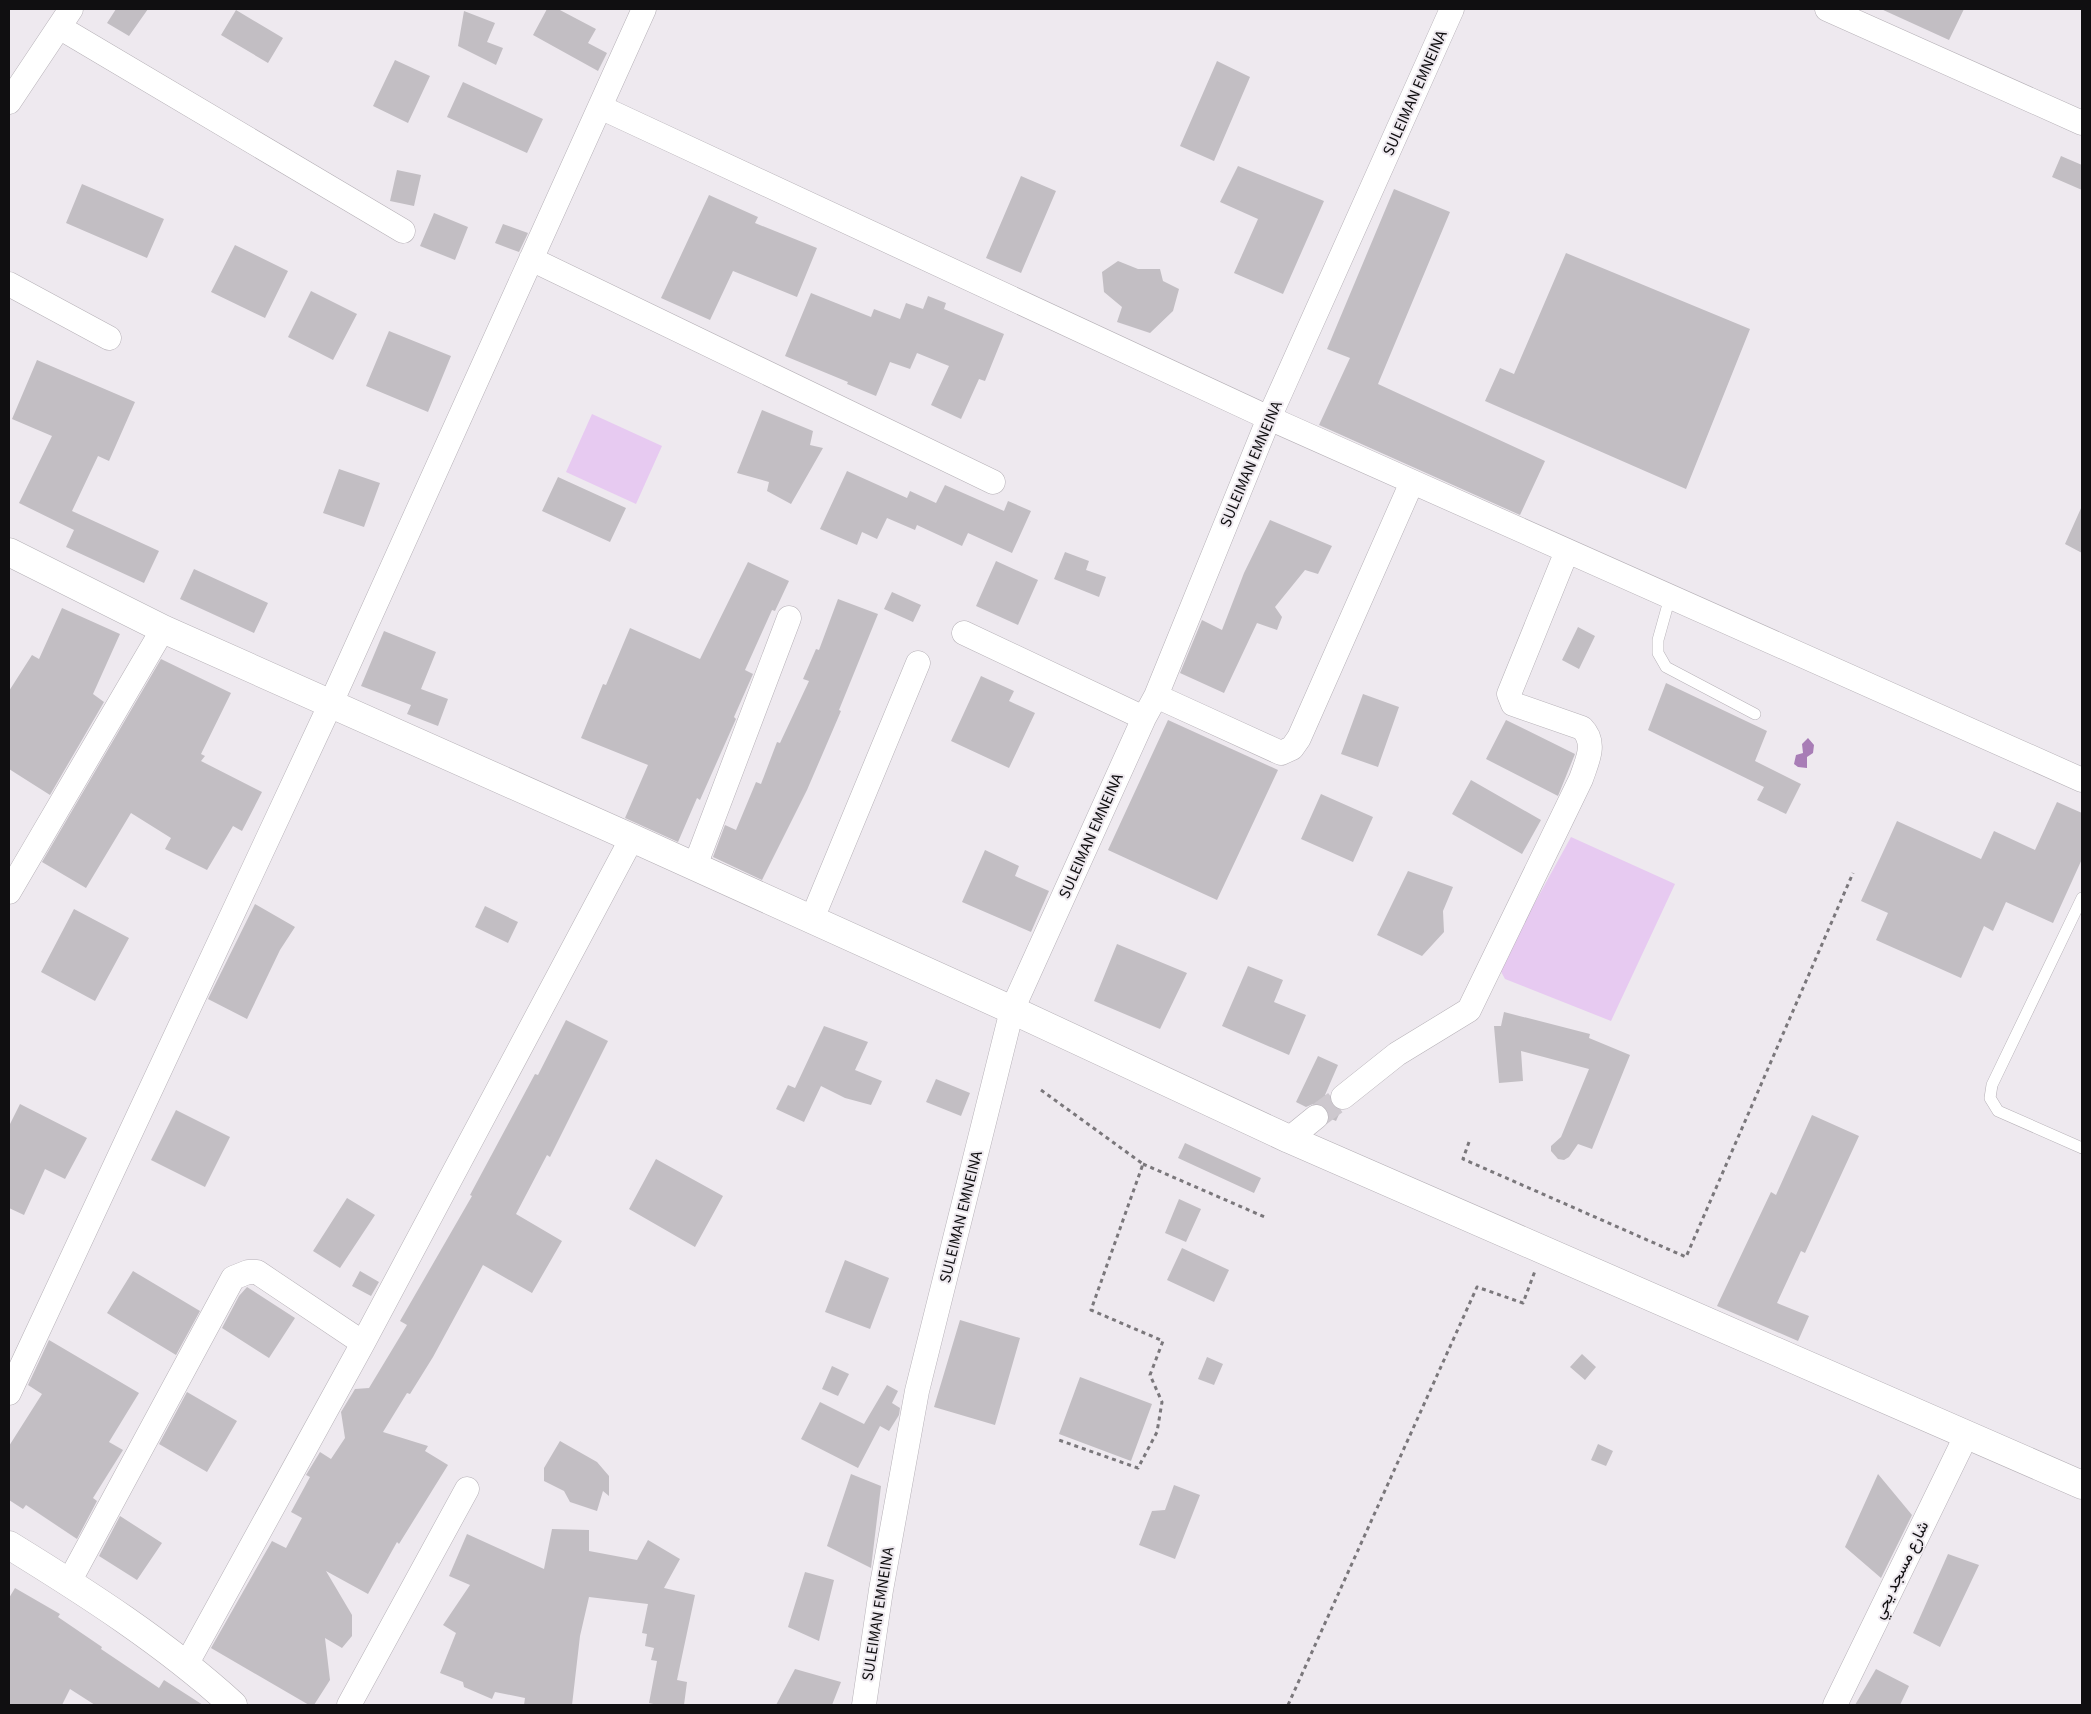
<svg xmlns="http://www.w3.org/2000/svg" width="2091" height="1714" font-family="'Source Sans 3',Vazirmatn,sans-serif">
<rect width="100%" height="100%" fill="#eee9ef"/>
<path fill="#e7caf1" d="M592,414L662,446L636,504L566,472Z
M1571,837L1675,884L1611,1021L1505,979L1499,968Z"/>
<path fill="#a87db6" d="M1808,738L1814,745L1813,753L1807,757V768L1798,767L1794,764L1796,755L1803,753L1802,744Z"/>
<path fill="#c2bec3" d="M116,9H148L129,36L107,23Z
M547,9H558L596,29L588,43L607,53L598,71L533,35Z
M1881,9H1964L1949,40Z
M236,10L283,38L268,63L221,35Z
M464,11L495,23L487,42L503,48L496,65L458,46Z
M395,60L430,76L408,123L373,106Z
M1217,61L1250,77L1214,161L1180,146Z
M463,82L543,119L527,153L447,117Z
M2061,156L2082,165V190L2052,177Z
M1238,166L1324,201L1283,294L1234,273L1258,219L1220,202Z
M397,170L421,175L414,206L390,201Z
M1021,176L1056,191L1021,273L986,258Z
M82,184L164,219L147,258L66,223Z
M1394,189L1450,212L1378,384L1545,461L1520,515L1319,425L1350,358L1327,349Z
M709,195L758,217L755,223L817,248L797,297L733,271L710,320L661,298Z
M434,213L468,227L455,260L420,246Z
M503,224L528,233L519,252L495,243Z
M235,245L288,271L265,318L211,292Z
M1566,253L1750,329L1686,489L1485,401L1500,368L1514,374Z
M1118,261L1138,269H1160L1163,281L1179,289L1173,311L1150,333L1117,322L1122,307L1104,292L1102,272Z
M311,291L357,314L333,360L288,337Z
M811,293L871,317L874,309L900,319L906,303L923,309L928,296L946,303L944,309L1004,334L985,381L979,379L961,419L931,405L949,366L917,353L910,369L890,362L876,396L847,384L848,382L785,356Z
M389,331L451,356L428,412L366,386Z
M37,360L135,402L109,461L98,456L72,511L159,551L144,583L66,547L74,530L19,503L52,436L12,419Z
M762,410L813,431L810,445L823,448L791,504L767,491L769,482L737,473Z
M339,469L380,483L364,527L323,513Z
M847,471L907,498L910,491L936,503L945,485L1004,511L1008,501L1031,511L1012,553L968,533L962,546L917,525L915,530L887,518L877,539L862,532L857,545L820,529Z
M558,477L626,508L610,542L542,511Z
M2082,506V553L2065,544Z
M1270,520L1332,546L1318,574L1305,570L1275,607L1282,617L1277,630L1257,623L1224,693L1180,673L1202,620L1222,630L1244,573Z
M1065,552L1089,561L1086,570L1106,577L1099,597L1054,579Z
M996,561L1038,580L1018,625L976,606Z
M748,562L789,581L775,611L772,610L745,670L753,674L734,717L736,719L700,800L697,798L678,842L625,818L648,765L581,738L603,684L606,685L630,628L700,659Z
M194,569L268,603L254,633L180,599Z
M892,592L921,605L913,622L884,609Z
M838,599L878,614L839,710L841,711L807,790L762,880L713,857L725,825L736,830L756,782L761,784L777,742L780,743L809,681L803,679L816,649L819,650Z
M62,608L120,634L93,694L104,702L50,795L9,769V691L32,655L39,659Z
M1578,627L1595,636L1579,669L1562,660Z
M384,631L436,652L421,689L448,699L438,726L407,714L411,705L361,686Z
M161,659L231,693L201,754L205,756L201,761L262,792L242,831L233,826L207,870L165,849L171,838L131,813L86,888L42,862Z
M981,676L1014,691L1009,701L1035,713L1009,768L951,741Z
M1666,683L1767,731L1755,761L1801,784L1786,814L1757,800L1764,787L1648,730Z
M1363,694L1399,707L1378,767L1341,754Z
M1168,720L1278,770L1217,900L1108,850Z
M1506,720L1575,754L1558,796L1486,759Z
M1471,780L1541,820L1522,854L1452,814Z
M1321,794L1373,817L1353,862L1301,839Z
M2057,802L2082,813V859L2053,923L2006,902L1993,931L1984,926L1961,978L1876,940L1888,913L1861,901L1897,821L1981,859L1994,831L2035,850Z
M985,850L1019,866L1015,876L1049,891L1031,932L962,902Z
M1408,871L1453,887L1443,911L1444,932L1422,956L1377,935Z
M255,904L295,927L280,950L247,1019L208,999Z
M485,906L518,922L508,943L475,927Z
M74,909L129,938L95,1001L41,972Z
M1117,944L1187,973L1160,1029L1094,1001Z
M1248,966L1283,980L1274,1002L1306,1015L1289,1055L1222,1026Z
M1504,1012L1590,1034L1589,1038L1630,1055L1592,1149L1578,1144L1569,1157L1564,1160L1558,1159L1551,1151V1146L1561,1137L1589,1069L1521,1051L1523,1081L1499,1083L1494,1026H1501Z
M566,1020L608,1041L550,1157L547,1155L516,1214L562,1241L532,1293L483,1265L433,1357L410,1394L407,1393L383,1432L428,1446L425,1451L448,1465L399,1544L397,1542L368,1594L326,1571L352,1615V1636L342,1648L325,1638L330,1680L314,1705H309L211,1648L272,1541L286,1548L302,1518L291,1512L310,1477L306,1475L320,1452L331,1459L345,1438L341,1412L355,1389L369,1388L407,1325L400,1321L472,1196L470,1195L535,1074L538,1075Z
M824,1026L868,1042L855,1070L882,1081L871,1105L845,1098L821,1086L804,1122L776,1109L788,1085L795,1088Z
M1318,1056L1338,1065L1325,1095L1330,1098L1333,1106L1341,1110L1336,1121L1329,1118L1327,1109L1321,1104H1313L1306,1107L1296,1102Z
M936,1079L970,1093L961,1116L926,1102Z
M20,1104L87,1138L65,1179L45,1169L24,1215L9,1208V1126Z
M176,1110L230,1137L205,1187L151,1160Z
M1812,1115L1859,1136L1805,1253L1801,1251L1777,1303L1809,1316L1798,1341L1717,1306L1771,1192L1776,1195Z
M1185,1143L1261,1178L1254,1193L1178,1158Z
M656,1159L723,1196L695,1247L629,1209Z
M347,1198L375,1215L340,1268L313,1251Z
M1179,1199L1201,1209L1186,1242L1165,1233Z
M1182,1248L1229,1270L1214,1302L1167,1280Z
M845,1260L889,1278L870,1329L825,1312Z
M133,1271L200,1311L176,1355L107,1313Z
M360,1271L379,1282L371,1296L352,1286Z
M247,1287L295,1318L269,1358L222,1328L239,1296Z
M960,1320L1020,1338L995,1425L934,1407Z
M49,1340L139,1393L109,1442L123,1450L93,1498L97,1501L77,1539L26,1505L23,1509L9,1500V1446L42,1394L28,1385Z
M1582,1354L1596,1367L1585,1380L1570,1367Z
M1207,1357L1223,1364L1214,1385L1198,1379Z
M832,1366L849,1374L838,1396L822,1389Z
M1080,1377L1152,1404L1131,1461L1059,1434Z
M887,1385L898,1391L892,1403L900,1408L899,1415L889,1431L880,1426L858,1468L801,1439L820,1402L864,1424Z
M187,1392L237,1421L207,1472L159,1444Z
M560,1441L597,1462L609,1476V1496L603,1491L597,1511L570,1502L564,1491L544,1481V1468Z
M1598,1444L1613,1451L1606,1466L1591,1460Z
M851,1474L881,1486L871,1568L827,1546Z
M1878,1474L1912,1515L1881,1578L1845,1547Z
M1174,1485L1200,1495L1175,1559L1139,1545L1152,1511L1165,1510Z
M120,1516L162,1543L137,1580L99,1556Z
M552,1529L589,1530V1551L637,1560L648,1540L680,1559L664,1588L695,1595L677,1680L687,1682L684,1705H658L649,1703L657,1661L651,1660L654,1648L645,1646L647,1634L642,1633L648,1604L589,1597L580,1636L572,1705H524L525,1698L495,1692L492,1699L464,1687L463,1682L440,1673L456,1633L443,1625L470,1585L449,1576L467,1534L544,1569Z
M1948,1554L1979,1565L1940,1647L1913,1633Z
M805,1572L834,1580L819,1641L788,1627Z
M15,1588L60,1614L58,1617L102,1647L101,1649L159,1688L164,1680L203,1705H95L70,1689L62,1705H9V1598Z
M795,1669L841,1682L832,1705H776Z
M1876,1669L1909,1686L1900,1705H1855Z"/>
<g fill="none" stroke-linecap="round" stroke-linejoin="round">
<path stroke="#cdc8ce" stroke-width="24" stroke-dasharray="24 12" stroke-linecap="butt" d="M1316,1117L1343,1097"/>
<defs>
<path id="service" d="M1670,597L1658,640V653L1666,667L1755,714
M2082,898L1992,1085L1990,1098L1998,1111L2082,1148"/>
<path id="minor" d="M1827,9L2082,123
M59,27L403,231
M9,102L71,9
M600,107L1269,418L2082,780
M531,259L993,482
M9,284L109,338
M964,633L1144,718
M1156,696L1281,753L1292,748L1299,738L1412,482
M695,866L789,618
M9,892L163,629
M812,919L918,663
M1343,1097L1397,1054L1469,1010L1581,779C1587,761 1597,743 1582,728L1513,704L1509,694L1567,551
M1289,1139L1316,1117
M9,1393L331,703L644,9
M69,1582L233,1278L248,1272H257L363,1343
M186,1665L363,1343L632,838
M349,1705L467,1489
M864,1705L881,1590L917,1391L1012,1010L1144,718L1156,696L1269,418L1452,9
M1835,1705L1967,1434"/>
<path id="tertiary" d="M9,552L163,629L632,838L1012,1010L1289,1139L2082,1485"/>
<path id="secondary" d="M9,1545C87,1593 165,1643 233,1705"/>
</defs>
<use href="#service" stroke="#b6b1b7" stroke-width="12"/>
<use href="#minor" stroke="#b6b1b7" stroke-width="25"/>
<use href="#tertiary" stroke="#b6b1b7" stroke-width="29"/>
<use href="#secondary" stroke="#b6b1b7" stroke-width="29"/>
<path stroke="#7a777b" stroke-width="3" stroke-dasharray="4 4" stroke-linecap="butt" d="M1041,1090L1143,1164L1091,1310L1163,1341L1150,1375L1162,1402L1157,1432L1138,1468L1056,1439
M1469,1142L1463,1159L1686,1257L1853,873
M1143,1164L1267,1218
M1288,1705L1477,1287L1523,1303L1535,1271"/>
<use href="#service" stroke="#fff" stroke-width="11"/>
<use href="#minor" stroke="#fff" stroke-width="24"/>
<use href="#tertiary" stroke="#fff" stroke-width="28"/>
<use href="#secondary" stroke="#fff" stroke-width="28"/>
</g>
<g text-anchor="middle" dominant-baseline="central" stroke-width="4" stroke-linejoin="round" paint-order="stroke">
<g font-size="16" fill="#100f11" stroke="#eee9ef">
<text transform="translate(1415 93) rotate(-66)">SULEIMAN EMNEINA</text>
<text transform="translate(1251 464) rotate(-67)">SULEIMAN EMNEINA</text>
<text transform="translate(1091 836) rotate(-66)">SULEIMAN EMNEINA</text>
<text transform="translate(961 1217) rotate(-76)">SULEIMAN EMNEINA</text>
<text transform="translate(1901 1570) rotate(-64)">شارع مسجد يحي</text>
<text transform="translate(878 1614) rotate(-81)">SULEIMAN EMNEINA</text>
</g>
</g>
<rect width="2091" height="1714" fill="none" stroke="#100f11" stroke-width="20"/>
</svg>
